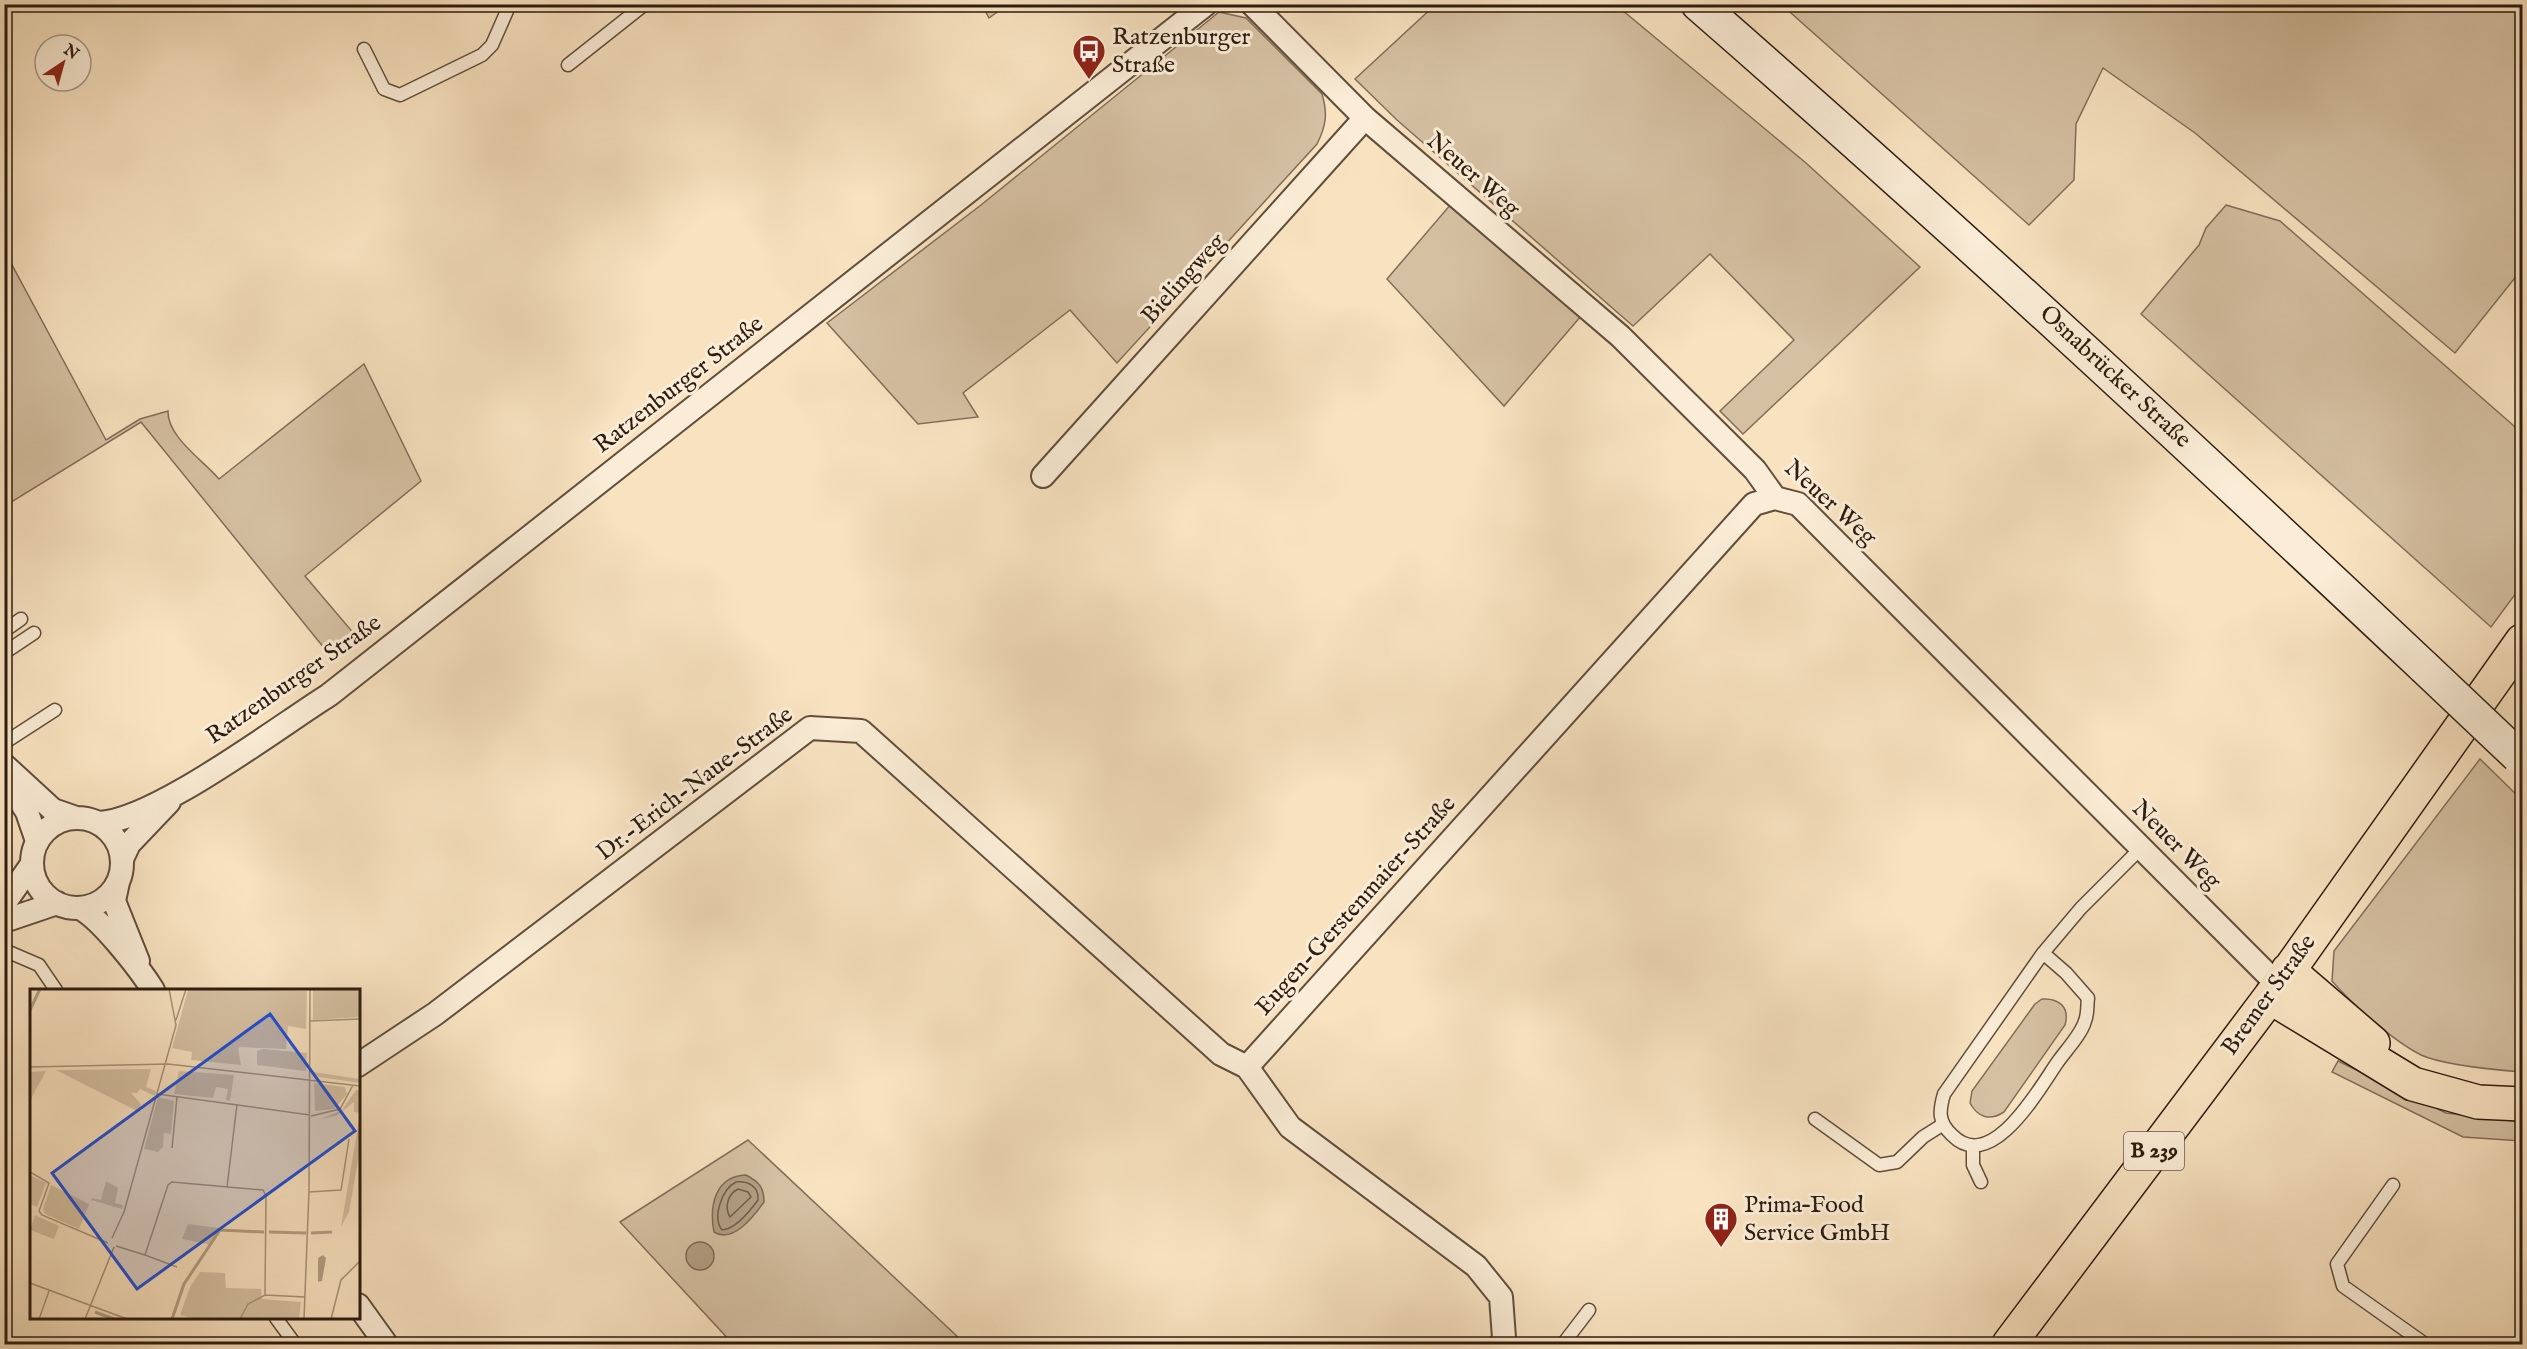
<svg xmlns="http://www.w3.org/2000/svg" width="2527" height="1349" font-family="'IM FELL English',serif">
<rect width="100%" height="100%" fill="#f8e2c0"/>
<filter id="stains"><feTurbulence type="fractalNoise" baseFrequency=".00333" numOctaves="4"/><feColorMatrix values="0 0 0 0 .2 0 0 0 0 .09 0 0 0 0 .02 0 0 0 .5 -.17"/></filter>
<radialGradient id="worn" r=".72"><stop offset=".6" stop-color="#630" stop-opacity="0"/><stop offset="1" stop-color="#630" stop-opacity=".3"/></radialGradient>
<path fill="#d5c0a2" stroke="#816e59" stroke-width="1.5" d="M982,5H1007L989,18Z
M1435,5H1616L1806,163L1920,267L1743,434L1720,411L1794,340L1710,254L1633,326L1397,120L1355,79Z
M1782,5H2522V269L2455,353L2195,133L2103,68L2076,124L2074,180L2029,225Z
M1219,12L1246,18L1322,94C1328,114 1326,126 1317,144L1117,363L1070,310L963,393L978,417L918,424L827,323L981,205Z
M1451,204L1581,316L1504,406L1387,279Z
M2226,205L2280,221L2522,433V585L2491,627L2141,314L2199,245L2206,228Z
M4,250L106,440L140,419L168,411C167,437 204,461 219,479L364,364L421,481L305,576L361,642L333,659L141,422L5,506Z
M2480,759L2522,800V1072C2497,1070 2443,1065 2421,1055C2392,1040 2353,1005 2332,981L2334,951Z
M2042,999C2059,998 2070,1007 2065,1025L2004,1112C1990,1121 1978,1118 1970,1103L1972,1091L2035,1004Z
M2338,1061L2446,1113L2522,1122V1141L2463,1137L2332,1072Z
M748,1140L960,1339L955,1344H733L620,1222Z"/>
<path fill="#b39f84" stroke="#7d6b56" stroke-width="1.5" d="M746,1175C759,1182 764,1187 764,1202C754,1216 733,1244 714,1232C709,1206 715,1176 746,1175Z
M686 1256a14 14 0 1 1 28 0a14 14 0 1 1-28 0Z"/>
<g fill="none" stroke-linecap="round" stroke-linejoin="round">
<path stroke="#705e4a" stroke-width="1.5" d="M736,1182C748,1181 759,1186 758,1200C750,1211 736,1229 722,1230C712,1217 722,1189 736,1182Z
M738,1189L748,1192L751,1197L730,1217C724,1207 728,1194 738,1189Z"/>
<defs>
<path id="service" d="M364,49L384,89L400,95L482,55L492,45L510,4
M568,65L645,4
M4,631L21,619
M4,653L34,633
M4,743L55,710
M4,950L39,965L56,990
M2043,953L2066,973L2088,998C2087,1005 2088,1014 2085,1021C2081,1035 2066,1050 2057,1063C2039,1089 1991,1175 1952,1135C1938,1122 1939,1111 1944,1094L2043,953L2081,908L2141,848
M1815,1119L1879,1165L1897,1162L1923,1137L1942,1125
M1973,1146V1165L1981,1182
M2393,1185L2337,1264L2343,1286L2425,1344
M276,1318L295,1344
M1563,1344L1589,1310"/>
<path id="minor" d="M1252,4L1365,118L1620,336L1755,470L1775,498L1798,504L2278,985
M1043,476L1365,118
M4,765L53,810L76,818
M4,775L27,812L37,841
M32 863a45 45 0 1 1 90 0a45 45 0 1 1-90 0Z
M98,823C153,822 278,727 329,695L1206,4
M122,859L129,844L169,802
M118,882L114,901L138,961
M4,904L32,864
M80,908C101,919 140,969 153,990
M4,921L57,903
M358,1065L435,1014L810,728L861,731L1221,1054L1247,1067
M1247,1067L1754,504L1775,498
M1247,1067L1290,1127L1476,1266L1501,1297L1504,1338L1501,1344
M358,1305L386,1344"/>
<path id="secondary" d="M1698,4C1945,219 2185,442 2424,667"/>
<path id="primary" d="M2288,970L2373,1043
M2270,997L2413,1084L2478,1102L2522,1104
M2009,1344L2270,997L2522,641"/>
</defs>
<use href="#service" stroke="#604e3c" stroke-width="15"/>
<use href="#minor" stroke="#604e3c" stroke-width="26"/>
<use href="#secondary" stroke="#2d1c10" stroke-width="36"/>
<use href="#primary" stroke="#2d1c10" stroke-width="36"/>
<use href="#service" stroke="#faecd6" stroke-width="12"/>
<use href="#minor" stroke="#faecd6" stroke-width="22"/>
<use href="#secondary" stroke="#faecd6" stroke-width="33"/>
<use href="#primary" stroke="#f8e2c0" stroke-width="33"/>
<defs>
<path id="secondary-bridge" d="M2424,667L2518,756"/>
</defs>
<use href="#secondary-bridge" stroke="#2d1c10" stroke-width="36" stroke-linecap="butt"/>
<use href="#secondary-bridge" stroke="#faecd6" stroke-width="33"/>
</g>
<defs>
<symbol id="bus-pin" viewBox="-11 -11 22 30"><path d="M0 17L-7.5 6A9.5 9.5 0 1 1 7.5 6Z" fill="#8f2418" stroke="#faecd6"/><path d="M-5-6H5V4H4V6H2V4H-2V6H-4V4H-5ZM-3.5-4V0h7V-4ZM-3.5 1.2v1.5H-2V1.2ZM2 1.2v1.5H3.5V1.2Z" fill="#fff"/></symbol>
<symbol id="building-pin" viewBox="-11 -11 22 30"><path d="M0 17L-7.5 6A9.5 9.5 0 1 1 7.5 6Z" fill="#8f2418" stroke="#faecd6"/><path d="M-4-6H4V6H1V3H-1V6H-4ZM-2.5-4.3h1.7v1.8h-1.7ZM.8-4.3h1.7v1.8H.8ZM-2.5-1h1.7V.8h-1.7ZM.8-1h1.7V.8H.8Z" fill="#fff"/></symbol>
</defs>
<g fill-rule="evenodd">
<use href="#bus-pin" x="1070" y="32" width="38" height="52"/>
<use href="#building-pin" x="1702" y="1200" width="38" height="52"/>
</g>
<g text-anchor="middle" dominant-baseline="central" stroke-width="6" stroke-linejoin="round" paint-order="stroke">
<rect fill="#faecd6" stroke="#6a5a4b" stroke-width="1.5" x="2124" y="1132" width="60" height="38" rx="4.5"/>
<g font-size="22" font-weight="bold" fill="#2d1c10">
<text x="2154" y="1151">B 239</text>
</g>
<g font-size="24" fill="#2d1c10" stroke="#faecd6" text-anchor="start">
<text x="1112" y="37">Ratzenburger<tspan x="1112" dy="28">Straße</tspan></text>
<text x="1744" y="1205">Prima–Food<tspan x="1744" dy="28">Service GmbH</tspan></text>
</g>
<g font-size="24" fill="#2d1c10" stroke="#faecd6">
<text transform="translate(1473 175) rotate(41)">Neuer Weg</text>
<text transform="translate(1184 279) rotate(-48)">Bielingweg</text>
<text transform="translate(2115 377) rotate(43)">Osnabrücker Straße</text>
<text transform="translate(679 385) rotate(-38)">Ratzenburger Straße</text>
<text transform="translate(1830 503) rotate(42)">Neuer Weg</text>
<text transform="translate(294 680) rotate(-35)">Ratzenburger Straße</text>
<text transform="translate(695 784) rotate(-37)">Dr.-Erich-Naue-Straße</text>
<text transform="translate(2176 845) rotate(45)">Neuer Weg</text>
<text transform="translate(1356 906) rotate(-48)">Eugen-Gerstenmaier-Straße</text>
<text transform="translate(2269 995) rotate(-54)">Bremer Straße</text>
</g>
</g>
<g transform="translate(30 989)">
<rect width="330" height="330" fill="#f8e2c0"/>
<path d="M172,0L277,2L276,40L258,37L256,60L208,58L211,76L161,71L162,63L142,59L158,1ZM283,0H330V28L283,31ZM233,60L277,64L276,82L227,76V62ZM121,80L116,98L126,102L125,107L110,100L107,104H101L111,115L109,123L26,81ZM16,82L4,104L0,112V83ZM149,82L204,86L200,112L196,111L198,100L186,98L183,109L144,105ZM283,83L330,90V94L283,87ZM284,94L315,98L317,105L304,120L285,122ZM326,101H330V124L324,123V113L306,127L291,130L312,121ZM128,108L144,112L141,145L134,144L133,158L128,163L114,160ZM330,125V160L319,223L311,238ZM0,186L16,194L7,218L0,215ZM76,192L88,199L85,214L93,216L92,220L61,211L49,240L15,225L13,220L21,196L59,215L62,209L71,211ZM5,226L29,237L24,250L0,241ZM158,235L189,239L182,256L152,250ZM170,283L195,284L196,299L231,300L232,310L271,313L269,330H165L150,326L160,298Z" fill="#d5c0a2"/>
<path d="M293,266L296,269L292,292L288,293V269Z" fill="#b39f84"/>
<path fill="none" stroke="#b39f84" stroke-width="3" d="M0,21L10,0M239,243L276,244M281,244L302,243M65,323L84,330M142,330L154,295L190,241L234,243"/>
<path fill="none" stroke="#a7937a" stroke-width="1.5" d="M146,31L156,0M280,32L330,30M0,78L138,75L330,97M127,105L280,126M281,127L310,120L323,96M142,159L147,108M0,183L19,194L9,222L12,226L78,254M197,198L207,115M279,203L311,201L319,150M82,249L94,223L146,36L139,0M86,257L115,266L138,196L142,193L233,201L236,207L235,306M115,266L147,278M0,294L97,330M9,330L19,302M55,330L84,258M210,330L218,315L235,306L275,308M274,330L279,202L280,0M301,330L311,291L330,272"/>
<path fill="#1d4ed8" fill-opacity="0.15" stroke="#1d4ed8" stroke-width="3" d="M240,25L325,142L107,300L22,184Z"/>
<rect width="330" height="330" fill="none" stroke="#2d1c10" stroke-width="3"/>
</g>
<rect width="2527" height="1349" fill="none" stroke="#f8e2c0" stroke-width="24"/>
<rect x="6" y="6" width="2515" height="1337" fill="none" stroke="#2d1c10" stroke-width="3"/>
<rect x="12" y="12" width="2503" height="1325" fill="none" stroke="#2d1c10" stroke-width="1.5"/>
<g transform="translate(63 63) rotate(36)"><circle r="28" fill="#faecd6" stroke="#a89987" stroke-width="1.5"/>
<path d="M0-4.5L10 22L0 15L-10 22Z" fill="#8f2418"/>
<text y="-9" font-size="16" font-weight="bold" text-anchor="middle" fill="#2d1c10">N</text>
</g>
<rect width="100%" height="100%" filter="url(#stains)"/>
<rect width="100%" height="100%" fill="url(#worn)"/>
</svg>
